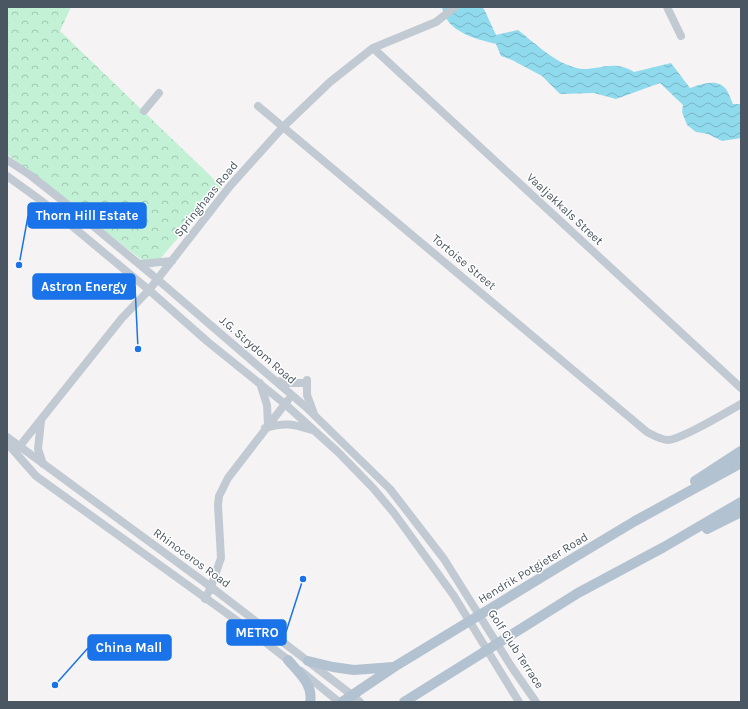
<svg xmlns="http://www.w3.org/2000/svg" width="748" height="709" viewBox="0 0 748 709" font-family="Karla,sans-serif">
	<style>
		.forest { fill: url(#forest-crowns) }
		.water { fill: url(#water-waves) }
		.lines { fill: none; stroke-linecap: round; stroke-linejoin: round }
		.minor { stroke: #c1cad2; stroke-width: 8 }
		.major { stroke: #b3c2d1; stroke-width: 10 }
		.labels { text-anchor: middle; stroke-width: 3; stroke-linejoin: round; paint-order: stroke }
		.street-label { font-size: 12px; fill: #4a5661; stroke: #fff }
		.leader { fill: none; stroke: #1a73e8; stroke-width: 1.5 }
		.callout-dot { fill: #1a73e8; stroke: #fff; stroke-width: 1.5 }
		.callout { fill: #1a73e8; stroke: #1a73e8; stroke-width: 1.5 }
		.callout-label { font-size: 13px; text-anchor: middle; font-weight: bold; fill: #fff }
	</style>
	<defs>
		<pattern id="forest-crowns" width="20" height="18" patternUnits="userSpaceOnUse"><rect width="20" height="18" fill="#c3f1d5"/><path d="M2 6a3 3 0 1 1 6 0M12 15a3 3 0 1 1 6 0" fill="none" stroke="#a0c6b0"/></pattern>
		<pattern id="water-waves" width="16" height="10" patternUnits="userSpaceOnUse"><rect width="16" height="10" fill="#90daee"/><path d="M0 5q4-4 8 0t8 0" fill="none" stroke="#78b4c4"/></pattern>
	</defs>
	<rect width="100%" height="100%" fill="#f5f3f3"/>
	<!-- forest -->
	<path class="forest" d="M7 7H71L60 31 222 187 152 268 7 154Z"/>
	<!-- water -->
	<path class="water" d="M442 7H481L484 9 496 35 518 30C536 44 559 67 583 69 597 69 610 63 623 67 627 68 631 70 634 72L671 63 690 88C702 84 717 78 726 89 729 93 731 100 733 104H741V138L722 141 708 134 696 132 687 125 682 112 683 105 660 83 616 99 594 93 560 94 542 76 512 60 501 56 496 44C476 39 446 32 442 7Z"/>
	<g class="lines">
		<!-- minor -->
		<path class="minor" d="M667 7 681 36
			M373 48 741 388
			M258 106 647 432C653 435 661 440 668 440 681 440 727 412 741 404
			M144 111 159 93
			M7 160 30 175 63 201 157 279 307 408 390 489 444 559 511 666 536 702
			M7 176 43 202 149 290 208 342 285 404 338 452 373 488 394 513 454 596 519 702
			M139 264 172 261
			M307 380V395L314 414
			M276 381 290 383H303
			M260 383 267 405 268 425
			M41 421 38 449 43 464
			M265 428C285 422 293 424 312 430
			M7 437 211 587 352 695 360 702
			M7 443 36 476 243 625 292 663
			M15 452 122 318 149 290 230 186 283 127 330 82 373 48 436 22 455 7
			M205 599 211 587 221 558 218 505 219 496 228 478 288 400
			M301 671 339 702"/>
		<!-- major -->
		<path class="major" d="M695 481 741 451
			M707 529 741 512
			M288 660C298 672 314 685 310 702
			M308 661 333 667 354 670 393 667
			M342 702 394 667 570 560 635 521 741 463
			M404 702 578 593 664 547 741 502"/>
	</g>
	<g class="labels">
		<!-- street labels -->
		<g class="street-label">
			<text transform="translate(206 199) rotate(-51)" y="4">Springhaas Road</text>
			<text transform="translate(565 209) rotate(43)" y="4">Vaaljakkals Street</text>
			<text transform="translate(464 262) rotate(40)" y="4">Tortoise Street</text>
			<text transform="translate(258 350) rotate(41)" y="4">J.G. Strydom Road</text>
			<text transform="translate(192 558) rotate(36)" y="4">Rhinoceros Road</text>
			<text transform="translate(533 568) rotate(-31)" y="4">Hendrik Potgieter Road</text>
			<text transform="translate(516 649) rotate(57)" y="4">Golf Club Terrace</text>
		</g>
	</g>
	<!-- callouts -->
	<path class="leader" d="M19 265L28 216M138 349L135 286M303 579L286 632M55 685L88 648"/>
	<g class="callout-dot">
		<circle cx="19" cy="265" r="4"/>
		<circle cx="138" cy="349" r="4"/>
		<circle cx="303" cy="579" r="4"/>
		<circle cx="55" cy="685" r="4"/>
	</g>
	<g class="callout">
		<rect x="28" y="203" width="118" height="25" rx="4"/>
		<rect x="33" y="274" width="102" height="25" rx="4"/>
		<rect x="227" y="620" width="59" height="25" rx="4"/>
		<rect x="88" y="635" width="83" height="25" rx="4"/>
	</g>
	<g class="callout-label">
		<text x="87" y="220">Thorn Hill Estate</text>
		<text x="84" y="291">Astron Energy</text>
		<text x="257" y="637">METRO</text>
		<text x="129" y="652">China Mall</text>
	</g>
	<!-- border -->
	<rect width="748" height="709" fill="none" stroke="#4a5661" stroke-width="16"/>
</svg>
